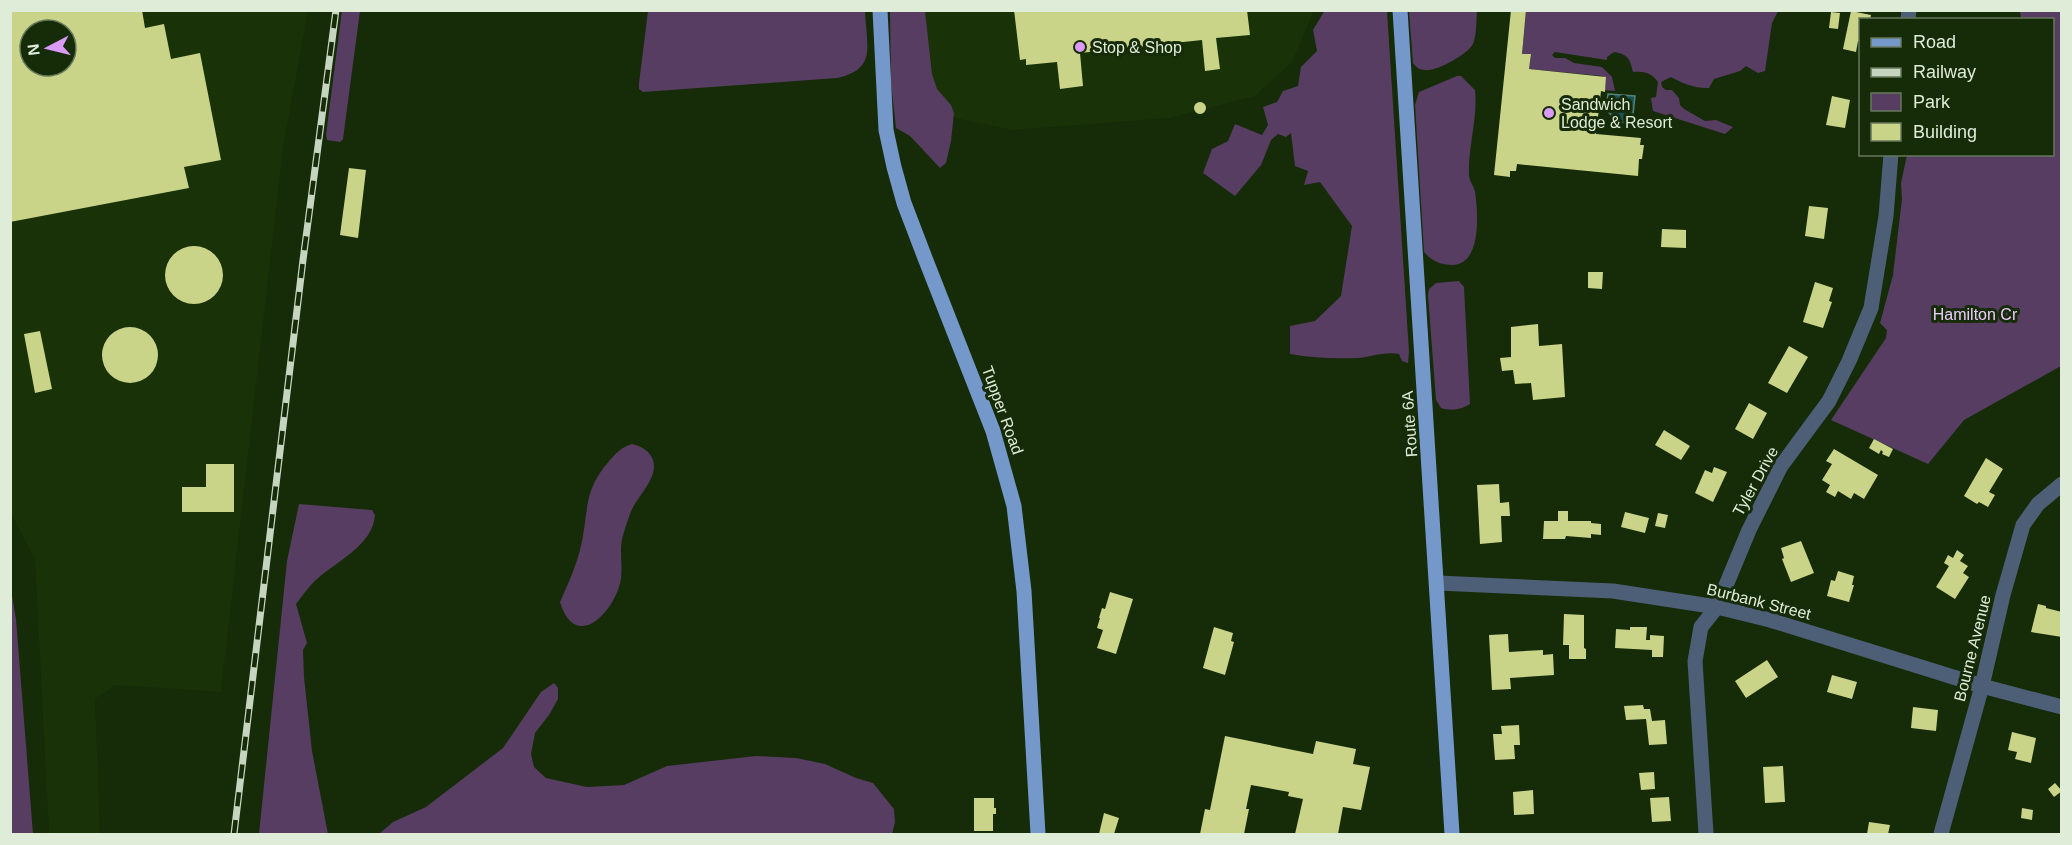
<svg xmlns="http://www.w3.org/2000/svg" width="2072" height="845" viewBox="0 0 2072 845" font-family="Arial,sans-serif">
	<style>
		.built { fill: #193208; fill-rule: evenodd }
		.green { fill: #563d61 }
		.water { fill: #1a5454; stroke: #55827c; stroke-width: 1.5 }
		.building { fill: #c9d489; fill-rule: evenodd }
		.lines { fill: none; stroke-linecap: round; stroke-linejoin: round }
		.minor { stroke: #4d5f76; stroke-width: 15 }
		.major { stroke: #7398c9; stroke-width: 15 }
		.rail-casing { stroke: #c6d5bf; stroke-width: 7 }
		.rail { stroke: #162b08; stroke-width: 4.5; stroke-dasharray: 14; stroke-linecap: butt }
		.poi-dot { fill: #da9af6; stroke: #162b08; stroke-width: 2 }
		.labels { text-anchor: middle; stroke-width: 6; stroke-linejoin: round; paint-order: stroke }
		.poi-label { font-size: 16px; fill: #deecd8; stroke: #162b08; text-anchor: start }
		.park-label { font-size: 16px; fill: #edcbfd; stroke: #162b08 }
		.street-label { font-size: 16px; fill: #deecd8; stroke: #162b08 }
	</style>
	<rect width="100%" height="100%" fill="#162b08"/>
	<!-- built -->
	<path class="built" d="M1312 10V15L1292 62 1255 96 1169 118 1013 130 955 118 925 71 917 11Z
		M10 11H308L283 148 221 692 115 685 95 699 100 834H49L35 559 11 514ZM30 30H66V66H30Z"/>
	<!-- green -->
	<path class="green" d="M342 10 360 11 343 139 340 142 327 140 326 135Z
		M1325 10 1387 11 1409 352 1408 363 1402 361 1399 354C1384 351 1372 357 1357 358 1334 359 1313 358 1290 354V326L1315 321 1341 296 1352 226 1320 182 1304 185 1308 171 1295 166 1291 133 1286 137 1278 134 1271 140 1261 165 1235 196 1203 173 1212 149 1228 141 1235 124 1262 135 1268 125 1263 107 1277 102 1283 91 1298 86 1301 67 1317 51 1313 30Z
		M648 11H865C866 45 878 69 837 78L643 92 639 89V83Z
		M890 11H925L932 74 937 89 951 105 954 113 951 141 946 163 940 168 910 136 896 128 891 83Z
		M1409 11H1477C1476 21 1477 34 1473 44 1468 54 1436 72 1425 70 1419 70 1416 67 1413 63Z
		M1526 11H1778L1772 23 1765 71 1758 73 1746 66 1740 71 1714 79 1709 88C1697 89 1681 83 1671 77L1661 82 1662 87 1666 90H1672L1679 98 1680 105 1684 109 1705 121 1716 120 1733 127 1725 134 1653 111 1651 98 1656 97 1658 82C1652 73 1644 71 1633 72 1630 59 1628 54 1614 52L1607 57V60L1555 52 1552 55 1555 58H1565L1574 63 1602 67 1612 77 1615 91 1605 90 1606 78 1602 76 1529 69 1531 55 1522 54Z
		M2020 11H2061V366L1964 420 1928 464 1831 420 1886 338 1887 330 1880 323 1893 275 1902 199 1901 183 1907 155 2052 154V20L2021 19Z
		M1457 76H1461L1475 90C1478 118 1468 147 1469 174 1469 181 1474 186 1475 192 1478 211 1482 264 1453 265 1440 265 1432 261 1424 252L1415 105 1419 92Z
		M1459 281 1464 287 1470 404C1461 410 1451 411 1441 408L1436 400 1428 295 1429 289 1436 283Z
		M632 444C641 446 650 451 653 460 659 479 635 498 630 514 626 526 621 538 621 550 621 563 623 575 619 587 609 618 574 649 560 602 569 582 578 562 582 541 589 505 584 490 610 460 617 452 622 447 632 444Z
		M299 504 372 510 375 515C373 545 337 561 317 579 309 586 302 596 296 604L307 643 303 650 304 677 312 751 328 834H259L287 561Z
		M10 584 16 619 33 834H11Z
		M554 683 558 688V699L549 715 535 733 531 754 534 767 546 778 587 787 624 785 667 766 756 756 796 758 825 764 856 778 873 783 894 809 895 822 892 834H379L393 822 426 807 503 748 541 692Z"/>
	<!-- water -->
	<path class="water" d="M1608 94 1635 96 1632 123 1617 122 1606 109Z"/>
	<!-- building -->
	<path class="building" d="M10 10H142L145 28 164 24 171 59 200 53 221 160 184 167 189 188 10 222ZM30 30H66V66H30Z
		M1014 10H1247L1250 35 1216 38 1220 69 1205 71 1202 40 1080 53 1083 86 1060 89 1057 62 1026 65V59L1020 60Z
		M1511 10H1526L1522 54H1531L1529 69 1606 77 1605 92 1601 91 1596 134 1641 138 1640 145H1644L1642 159H1639L1638 176 1517 164 1516 171H1510V177L1494 175Z
		M1851 11 1871 15 1870 20H1860V41H1858L1856 52 1843 49Z
		M1831 12 1840 13 1838 29 1829 28Z
		M1832 96 1850 100 1845 128 1826 125Z
		M1194 108a6 6 0 1 1 12 0a6 6 0 1 1-12 0Z
		M349 168 366 170 358 238 340 235Z
		M1809 206 1828 208 1824 239 1805 236Z
		M1662 229 1686 230V248L1661 247Z
		M165 275a29 29 0 1 1 58 0a29 29 0 1 1-58 0Z
		M1588 272H1603L1602 289 1588 288Z
		M1815 282 1833 288 1829 301 1832 302 1823 328 1803 322Z
		M1538 324 1539 346 1562 344 1565 397 1533 400 1531 383 1515 384 1513 370 1502 371 1500 358 1511 357V327Z
		M102 355a28 28 0 1 1 56 0a28 28 0 1 1-56 0Z
		M40 331 52 389 35 393 24 334Z
		M1789 346 1808 357 1787 393 1768 383Z
		M1749 403 1767 413 1753 439 1735 429Z
		M1664 430 1690 446 1681 460 1655 445Z
		M1874 439 1893 449 1889 457 1882 454 1883 452 1881 450 1879 454 1869 448Z
		M1834 449 1878 475 1864 499 1854 493 1851 499 1838 491 1835 497 1826 492 1830 485 1822 480 1832 464 1826 461Z
		M1986 458 2003 469 1989 492 1995 495 1988 507 1979 502 1977 504 1964 496Z
		M206 464H234V512H182V487H206Z
		M1714 467 1727 472 1713 502 1695 493 1705 470 1712 473Z
		M1499 484 1500 503 1509 502 1510 516H1501L1502 542 1480 544 1477 485Z
		M1558 511H1568V521H1591V523L1601 524V535L1591 534V538L1566 536 1565 539H1543L1544 521H1558Z
		M1625 512 1649 518 1645 533 1621 527Z
		M1658 513 1668 515 1665 528 1655 526Z
		M1801 541 1814 573 1791 582 1782 559 1784 558 1781 548Z
		M1957 550 1964 555 1960 561 1968 566 1963 573 1969 577 1955 599 1936 587 1949 566 1944 563 1948 555 1953 558Z
		M1838 571 1854 576 1852 585H1854L1849 602 1827 596 1831 580 1835 581Z
		M1110 592 1133 599 1116 654 1097 648 1103 630 1097 628 1100 618H1099L1102 608 1105 609Z
		M2038 604 2046 606V608L2062 612V637L2031 632Z
		M1564 614 1584 615V648L1586 649V659H1569V645H1563Z
		M1214 627 1233 633 1231 641 1234 642 1225 675 1203 668Z
		M1630 627H1647L1646 640H1650V635L1664 636 1663 657H1652V650L1615 648 1616 629 1630 630Z
		M1508 634 1509 652 1543 650V655L1553 654 1554 675 1510 678 1511 689 1492 690 1489 635Z
		M1767 660 1778 677 1746 698 1735 681Z
		M1832 675 1857 682 1852 699 1827 692Z
		M1643 705 1644 709H1650L1652 721 1665 720 1667 744 1649 745 1646 719 1626 720 1624 706Z
		M1913 707 1938 710 1936 731 1911 728Z
		M1519 725 1520 745H1514L1515 759 1495 760 1493 734H1502L1501 726Z
		M2012 732 2036 738 2031 763 2015 759 2017 752 2008 750Z
		M1225 736 1313 754 1316 741 1356 749 1353 764 1370 767 1361 810 1343 807 1338 834H1295L1303 799 1288 796 1289 792 1251 785 1246 809H1249L1244 834H1200L1205 809 1210 810Z
		M1783 766 1785 802 1765 803 1763 767Z
		M1654 772 1655 789 1641 790 1639 773Z
		M2055 783 2062 791 2054 797 2048 789Z
		M1533 790 1534 814 1514 815 1513 792Z
		M1669 797 1671 821 1652 822 1650 798Z
		M974 798H994V808H996V814H993V831H974Z
		M2022 808 2033 810 2032 820 2021 818Z
		M1104 813 1119 818 1114 834H1099Z
		M1869 822 1890 825 1888 834H1867Z"/>
	<g class="lines">
		<!-- minor -->
		<path class="minor" d="M1908 20 1909 10
			M1438 583 1613 591 1717 607 1770 620 1982 686 2062 707
			M1706 834 1695 661 1701 627 1717 607 1749 530 1781 466 1829 401 1849 361 1871 308 1886 216 1891 154
			M1941 834 1982 686 2003 595 2023 525 2038 504 2062 484"/>
		<!-- major -->
		<path class="major" d="M880 10 886 130 894 167 904 203 925 258 993 431 1014 506 1024 591 1038 834
			M1400 10 1452 834"/>
		<!-- rail casing -->
		<g class="rail-casing">
			<path id="rail" d="M234 834 303 260 336 10"/>
		</g>
		<!-- rail -->
		<use href="#rail" class="rail"/>
	</g>
	<!-- markers -->
	<g class="poi-dot">
		<circle cx="1080" cy="47" r="6"/>
		<circle cx="1549" cy="113" r="6"/>
	</g>
	<g class="labels">
		<!-- poi labels -->
		<g class="poi-label">
			<text x="1092" y="53">Stop &amp; Shop</text>
			<text x="1561" y="110">Sandwich<tspan x="1561" dy="18">Lodge &amp; Resort</tspan></text>
		</g>
		<!-- park labels -->
		<g class="park-label">
			<text x="1975" y="320">Hamilton Cr</text>
		</g>
		<!-- street labels -->
		<g class="street-label">
			<text transform="translate(1003 410) rotate(70)" y="6">Tupper Road</text>
			<text transform="translate(1409 424) rotate(-94)" y="6">Route 6A</text>
			<text transform="translate(1755 481) rotate(-61)" y="6">Tyler Drive</text>
			<text transform="translate(1759 601) rotate(14)" y="6">Burbank Street</text>
			<text transform="translate(1972 648) rotate(-76)" y="6">Bourne Avenue</text>
		</g>
	</g>
	<!-- border -->
	<rect width="2072" height="845" fill="none" stroke="#deecd8" stroke-width="24"/>
	<!-- legend -->
	<rect x="1859" y="18" width="195" height="138" fill="#162b08" stroke="#66785b" stroke-width="1.5"/>
	<rect x="1871" y="38" width="30" height="9" fill="#7398c9" stroke="#66785b" stroke-width="1.5"/>
	<text x="1913" y="48" font-size="18" fill="#deecd8">Road</text>
	<rect x="1871" y="68" width="30" height="9" fill="#c6d5bf" stroke="#66785b" stroke-width="1.5"/>
	<text x="1913" y="78" font-size="18" fill="#deecd8">Railway</text>
	<rect x="1871" y="93" width="30" height="18" fill="#563d61" stroke="#66785b" stroke-width="1.5"/>
	<text x="1913" y="108" font-size="18" fill="#deecd8">Park</text>
	<rect x="1871" y="123" width="30" height="18" fill="#c9d489" stroke="#66785b" stroke-width="1.5"/>
	<text x="1913" y="138" font-size="18" fill="#deecd8">Building</text>
	<!-- north arrow -->
	<g transform="translate(48 48) rotate(263)"><circle r="28" fill="#162b08" stroke="#66785b" stroke-width="1.5"/>
	<path d="M0-4.5L10 22L0 15L-10 22Z" fill="#da9af6"/>
	<text y="-9" font-size="16" font-weight="bold" text-anchor="middle" fill="#deecd8">N</text>
	</g>
</svg>
